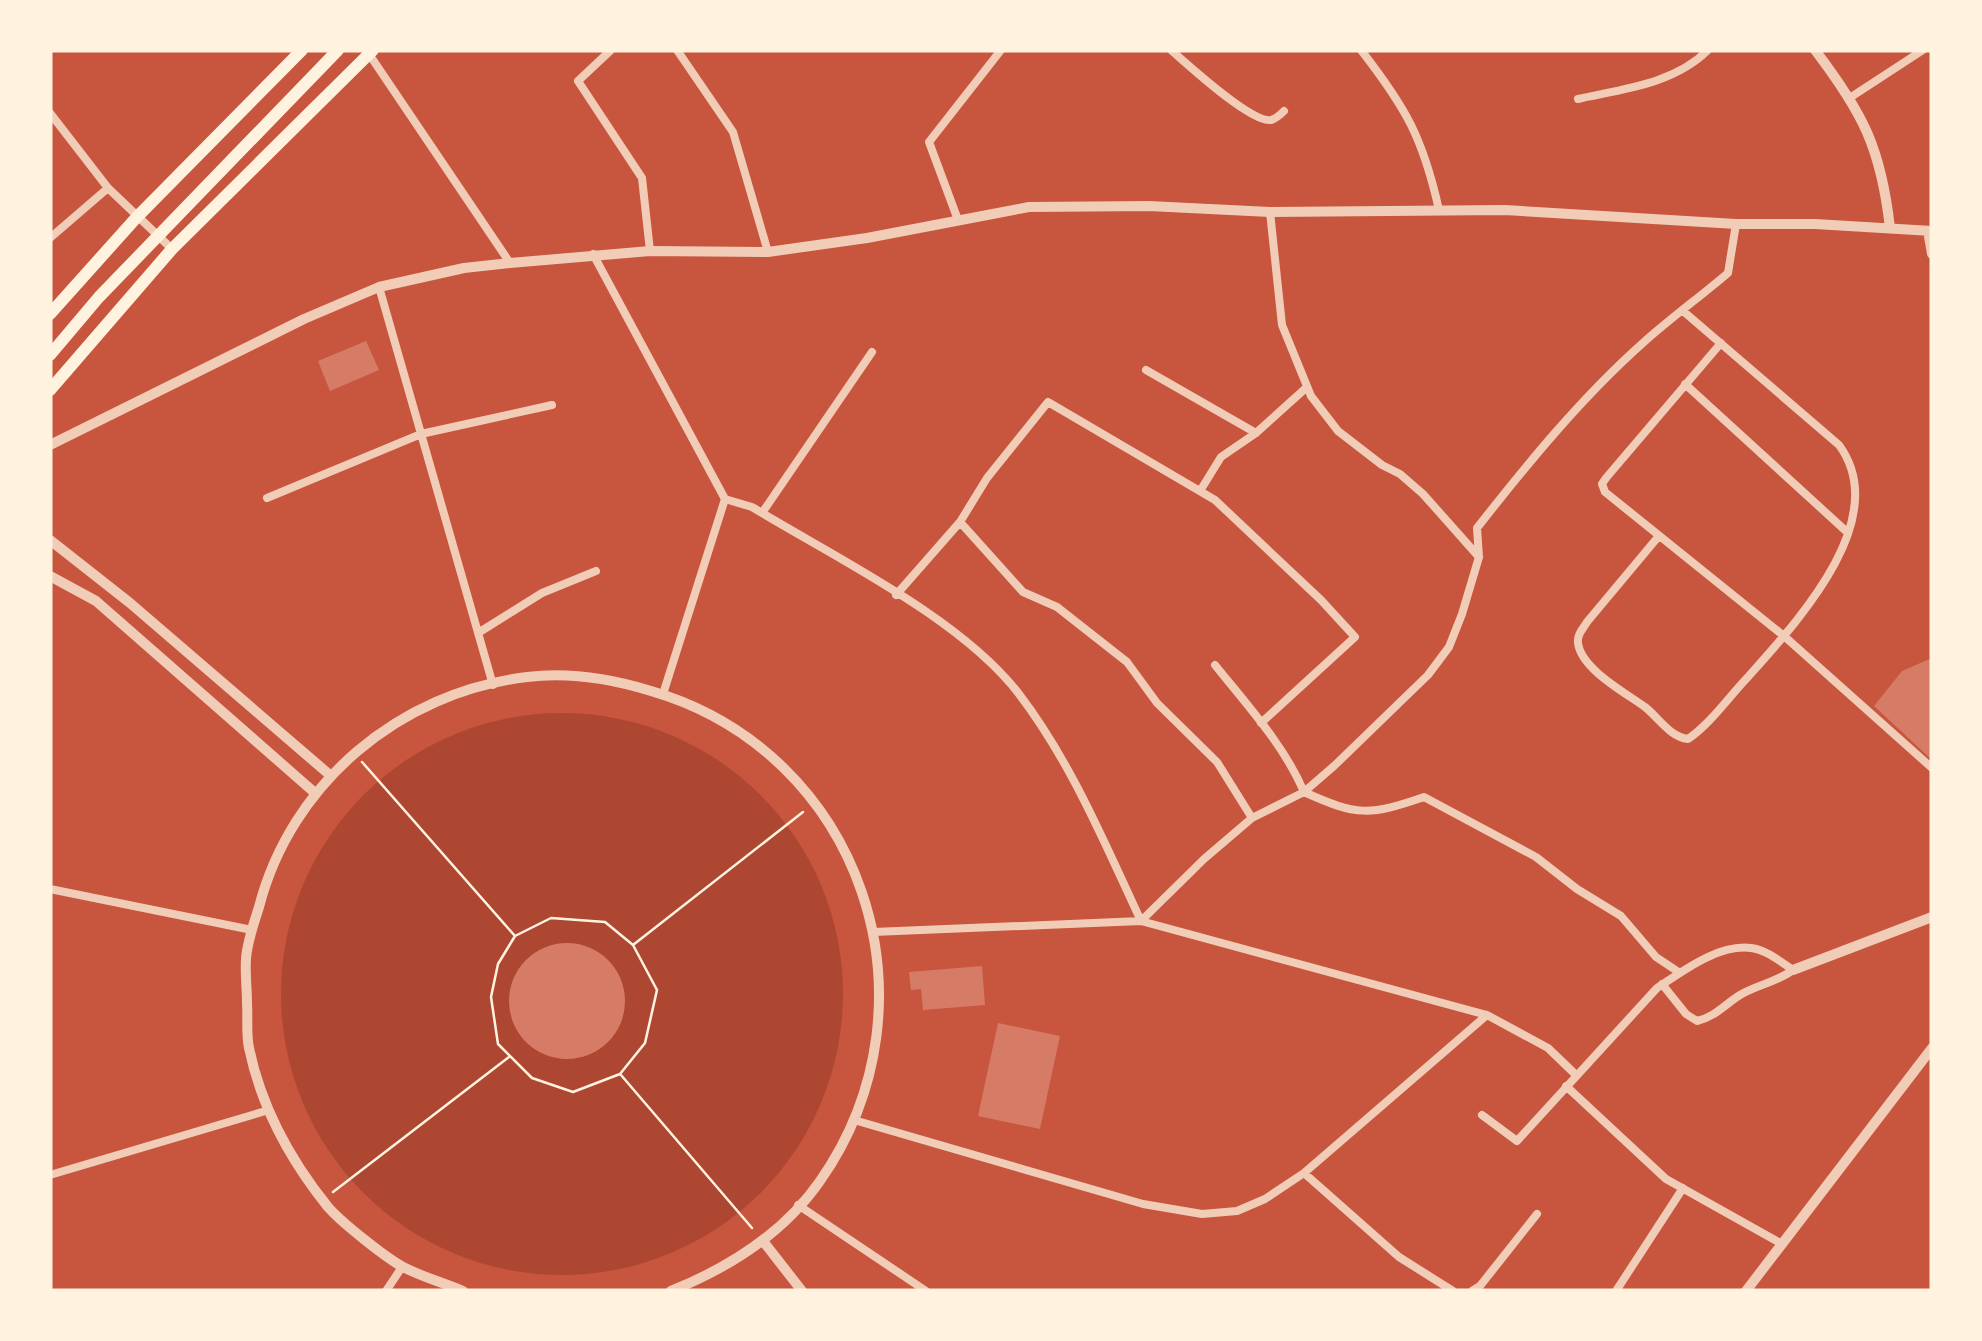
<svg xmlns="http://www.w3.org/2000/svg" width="1982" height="1341" viewBox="0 0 1982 1341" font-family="'Exo 2',sans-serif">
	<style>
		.green { fill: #ae4732 }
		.building { fill: #d67c66 }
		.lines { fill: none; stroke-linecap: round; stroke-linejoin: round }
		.path { stroke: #fff3e0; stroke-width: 2.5 }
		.minor { stroke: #f1ccb7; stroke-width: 8 }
		.tertiary { stroke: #f1ccb7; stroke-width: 10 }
		.primary { stroke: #fff3e0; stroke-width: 12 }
	</style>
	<rect width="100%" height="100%" fill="#c8553d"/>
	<!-- green -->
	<path class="green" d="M281 994a281 281 0 1 1 562 0a281 281 0 1 1-562 0Z"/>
	<!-- building -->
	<path class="building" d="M366 341 379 370 330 391 318 361Z
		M1932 658V760L1874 706 1902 671Z
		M509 1001a58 58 0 1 1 116 0a58 58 0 1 1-116 0Z
		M982 966 985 1005 923 1010 921 989 911 990 909 972Z
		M998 1023 1060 1036 1040 1129 978 1116Z"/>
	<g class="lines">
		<!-- path -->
		<path class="path" d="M362 762 515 936 551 918 605 922 633 945 657 990 645 1043 620 1074 573 1092 532 1078 498 1044 491 997 498 964 515 936
			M633 945 803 812
			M621 1075 752 1228
			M333 1192 509 1057"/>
		<!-- minor -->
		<path class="minor" d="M611 50 578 81 642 178 650 251
			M677 50 733 132 768 252
			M1171 50C1187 64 1251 123 1271 120 1275 119 1281 114 1284 111
			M1361 50C1406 108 1423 138 1439 210
			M369 54 510 263
			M1851 97 1923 50
			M1578 99C1623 89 1674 84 1708 50
			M50 113 108 188 172 249
			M1270 212 1282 325 1311 396 1338 431 1382 465 1400 474 1423 494 1479 557
			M958 220 929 142 1001 50
			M50 238 108 188
			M593 254 725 499 663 694
			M379 287 493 685
			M1721 343 1606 478 1602 484 1605 492 1784 636 1932 768
			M1146 370 1256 433
			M1685 384 1847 532
			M1200 491 1221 457 1256 433 1307 387
			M267 498 421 434 552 405
			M725 499 752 507C834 557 961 618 1019 694 1071 762 1105 844 1141 921
			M762 513 872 352
			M960 522 1023 592 1057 607 1127 662 1157 703 1217 762 1252 818
			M1658 537 1587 622C1583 629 1577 634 1578 643 1581 669 1626 693 1645 707 1659 718 1670 737 1688 739 1710 724 1728 698 1747 678 1795 624 1894 520 1839 445L1683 311
			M896 595 960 522 987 478 1048 402 1215 500 1321 600 1355 637 1261 723
			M478 633 542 593 596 571
			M1215 665C1247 705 1284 745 1304 792 1357 816 1369 816 1424 797L1536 857 1577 889 1621 916 1656 957 1680 973
			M50 889 252 930
			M1141 921 1204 859 1252 818 1304 792 1334 766 1428 675 1449 647 1462 614 1479 557 1477 528C1528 463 1582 397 1644 342 1671 318 1701 296 1728 273L1736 224
			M1487 1015 1548 1048 1575 1074
			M1566 1086 1666 1179 1782 1244
			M1482 1115 1517 1141 1657 988C1683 971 1718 944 1751 948 1767 950 1781 962 1793 970 1777 982 1757 985 1740 995 1724 1005 1715 1017 1697 1021L1686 1014 1662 984
			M854 1120 1143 1204 1202 1214 1237 1211 1265 1199 1304 1173 1487 1015 1141 921 873 932
			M1304 1173 1399 1257 1453 1291
			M50 1175 269 1110
			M798 1205 926 1291
			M386 1291 402 1267
			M1472 1291 1480 1286 1537 1214
			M1616 1291 1683 1188"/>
		<!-- tertiary -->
		<path class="tertiary" d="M1815 50C1863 113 1881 148 1890 228
			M1928 231 1932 254
			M50 445 304 319 379 287 464 268 510 263 650 251 768 252 867 238 1029 207 1149 206 1270 212 1505 210 1736 224H1815L1932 231
			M50 540 130 603 331 776
			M50 576 96 601 315 793
			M1793 970 1932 917
			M763 1241 802 1291
			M463 1291C444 1283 423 1277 405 1268 387 1259 341 1222 328 1207 291 1161 261 1106 249 1048 246 1034 248 1018 247 1003 247 989 245 973 246 959 247 942 254 923 259 907 291 783 400 692 527 677 568 672 612 679 651 691 861 752 946 1001 820 1181 784 1233 728 1268 671 1291
			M1746 1291 1932 1048"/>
		<!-- primary -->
		<path class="primary" d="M50 314 136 218 302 50
			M50 355 99 297 338 50
			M50 390 172 249 373 50"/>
	</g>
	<!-- border -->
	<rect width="1982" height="1341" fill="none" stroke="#fff3e0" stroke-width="105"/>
</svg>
